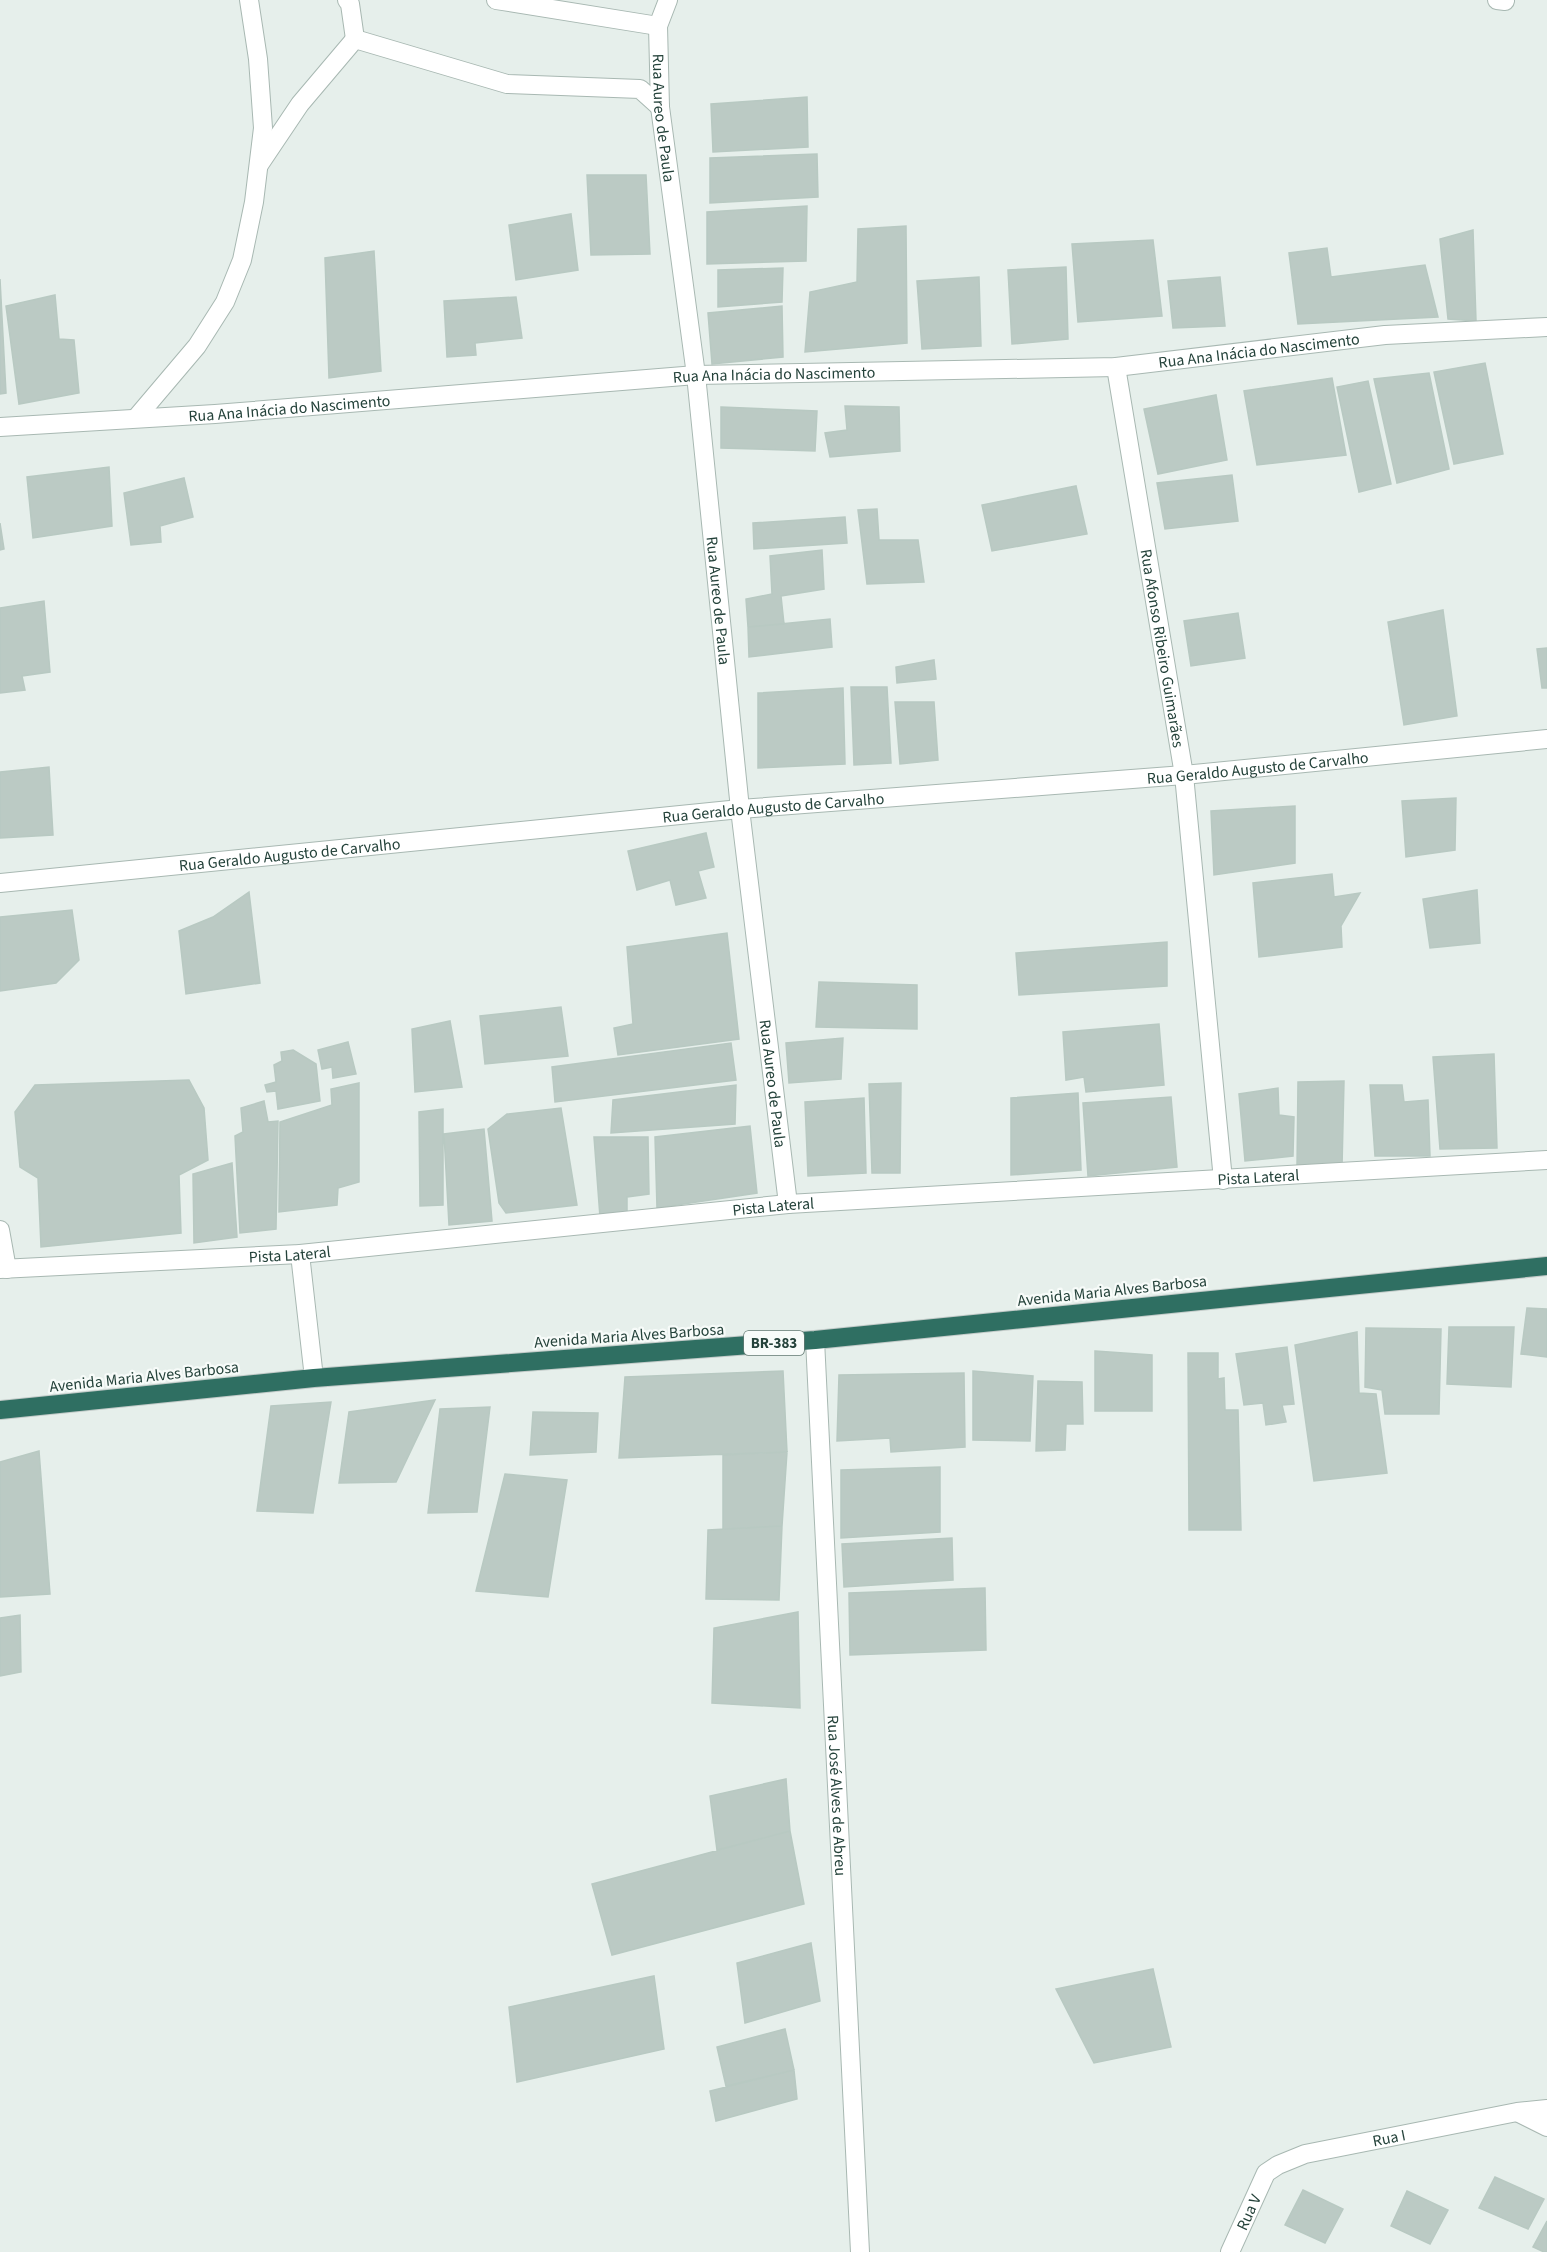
<svg xmlns="http://www.w3.org/2000/svg" width="1547" height="2252" viewBox="0 0 1547 2252" font-family="'Source Sans 3',sans-serif">
	<style>
		.building { fill: #bbcac4; stroke: #b8c9c2; stroke-width: 1.5 }
		.lines { fill: none; stroke-linecap: round; stroke-linejoin: round }
		.lane-casing { stroke: #a8b8b2; stroke-width: 20 }
		.street-casing { stroke: #a8b8b2; stroke-width: 20 }
		.highway-casing { stroke: #c2cac8; stroke-width: 20 }
		.lane { stroke: #fff; stroke-width: 18 }
		.street { stroke: #fff; stroke-width: 18 }
		.highway { stroke: #2f6f62; stroke-width: 18 }
		.labels { text-anchor: middle; stroke-width: 4.5; stroke-linejoin: round; paint-order: stroke }
		.shield { fill: #f7fbf9; stroke: #637a73; stroke-width: 1.5 }
		.shield-label { font-size: 15px; font-weight: bold; fill: #24423a }
		.street-label { font-size: 16px; fill: #24423a; stroke: #f7fbf9 }
	</style>
	<rect width="100%" height="100%" fill="#e6efeb"/>
	<!-- building -->
	<path class="building" d="M807 97 808 147 713 152 711 104Z
		M817 154 818 197 710 203V158Z
		M587 175H646L650 254 591 255Z
		M807 206 806 261 707 264V212Z
		M571 214 578 270 516 280 509 225Z
		M906 226 907 343 805 352 810 292 857 282 858 229Z
		M1473 230 1476 321 1448 319 1440 239Z
		M1153 240 1162 316 1078 322 1072 244Z
		M1327 248 1331 277 1425 265 1438 317 1298 324 1289 253Z
		M374 251 381 371 329 378 325 258Z
		M1066 267 1068 339 1012 344 1008 270Z
		M783 268 782 302 718 307V270Z
		M979 277 981 346 922 349 917 281Z
		M1220 277 1225 326 1173 328 1168 281Z
		M0 279 6 393 0 394Z
		M55 295 59 339 74 340 79 393 19 404 6 306Z
		M516 297 522 338 475 343 476 355 447 357 444 301Z
		M782 306 783 357 712 364 708 313Z
		M1485 363 1503 454 1454 464 1434 372Z
		M1429 373 1449 469 1397 483 1374 379Z
		M1332 378 1346 455 1257 465 1244 391Z
		M1368 381 1391 484 1359 492 1337 387Z
		M1216 395 1227 460 1158 474 1144 409Z
		M845 406 899 407 900 451 830 457 825 433 847 430Z
		M721 407 817 411 815 451 721 448Z
		M109 467 112 526 33 538 27 477Z
		M1232 475 1238 521 1165 529 1157 483Z
		M184 478 193 517 160 526 161 542 131 545 124 493Z
		M1076 486 1087 534 992 551 982 505Z
		M877 509 879 540H918L924 582 867 584 858 510Z
		M845 517 847 543 754 549 753 523Z
		M0 523 4 549 0 550Z
		M822 550 824 589 781 596 784 624 748 627 746 599 772 594 770 556Z
		M44 601 50 672 22 676 25 690 0 693V608Z
		M1443 610 1457 716 1404 725 1388 622Z
		M1238 613 1245 658 1191 666 1184 621Z
		M830 619 832 647 749 657 748 627Z
		M1547 648V688H1542L1537 649Z
		M934 660 936 679 897 683 896 667Z
		M851 687H887L891 763 854 765Z
		M843 688 845 764 758 768V693Z
		M895 702H934L938 760 900 764Z
		M49 767 53 835 0 838V772Z
		M1456 798 1455 850 1406 857 1402 801Z
		M1295 806V863L1214 875 1211 811Z
		M706 833 714 867 698 871 706 898 676 905 670 880 637 890 628 851Z
		M1332 874 1334 897 1360 893 1341 926 1342 947 1259 957 1253 883Z
		M1477 890 1480 943 1430 948 1423 899Z
		M249 892 260 983 186 994 179 931 213 917Z
		M72 910 79 960 56 983 0 991V917Z
		M727 933 739 1039 618 1055 614 1028 633 1024 627 947Z
		M1167 942V986L1019 995 1016 953Z
		M819 982 917 985V1029L816 1027Z
		M561 1007 568 1056 485 1064 480 1016Z
		M450 1021 462 1087 415 1092 412 1029Z
		M1159 1024 1164 1085 1086 1092 1084 1077 1066 1080 1063 1032Z
		M843 1038 841 1079 789 1083 786 1043Z
		M348 1042 356 1074 333 1078 332 1067 322 1069 318 1050Z
		M731 1043 736 1080 555 1102 552 1067Z
		M293 1050 316 1064 320 1101 278 1109 276 1091 267 1092 265 1085 276 1082 274 1065 282 1061 281 1052Z
		M1494 1054 1497 1148 1440 1149 1433 1057Z
		M189 1080 204 1108 208 1160 179 1175 181 1233 41 1247 38 1178 20 1167 15 1112 35 1085Z
		M1344 1081 1342 1167H1297L1298 1082Z
		M359 1083V1182L338 1188 337 1205 279 1212 280 1122 332 1105 331 1089Z
		M901 1083 900 1173H872L869 1084Z
		M736 1085 735 1124 611 1133 613 1100Z
		M1370 1085H1402L1404 1102 1428 1100 1430 1156H1375Z
		M1278 1088 1279 1115 1294 1117 1293 1156 1245 1161 1239 1094Z
		M1078 1093 1081 1170 1011 1175V1098Z
		M1171 1097 1177 1167 1088 1176 1083 1103Z
		M864 1098 866 1173 808 1176 805 1102Z
		M264 1101 268 1122 278 1121 276 1229 240 1233 235 1136 243 1132 241 1108Z
		M561 1108 577 1205 506 1213 499 1203 488 1129 507 1114Z
		M443 1109V1205L420 1206 419 1112Z
		M750 1126 757 1193 657 1208 655 1137Z
		M484 1129 492 1221 449 1225 444 1134Z
		M594 1137H648L649 1194 627 1197V1216L600 1217Z
		M232 1163 237 1237 194 1243 193 1174Z
		M1527 1308 1547 1309V1357L1521 1354Z
		M1449 1327H1514L1511 1387 1447 1384Z
		M1366 1328 1441 1329 1439 1414H1385L1382 1390 1365 1387Z
		M1357 1332 1359 1393 1376 1394 1387 1473 1314 1481 1295 1345Z
		M1287 1347 1294 1404 1282 1405 1286 1422 1266 1425 1263 1403 1244 1405 1236 1354Z
		M1095 1351 1152 1355V1411H1095Z
		M1188 1353H1218V1379L1224 1378 1225 1410H1238L1241 1530H1189Z
		M783 1371 787 1452 619 1458 625 1377Z
		M973 1371 1033 1376 1030 1441 973 1440Z
		M964 1373 965 1447 891 1452 890 1438 837 1441 839 1375Z
		M1038 1381 1082 1382 1083 1424H1066L1065 1450 1036 1451Z
		M435 1400 396 1482 339 1483 349 1412Z
		M331 1402 313 1513 257 1511 271 1406Z
		M490 1407 477 1512 428 1513 440 1409Z
		M533 1412 598 1413 596 1452 530 1455Z
		M39 1451 50 1594 0 1597V1462Z
		M787 1452 782 1526 723 1529V1455Z
		M940 1467V1532L841 1538V1470Z
		M505 1474 567 1480 548 1597 476 1591Z
		M782 1526 779 1600 706 1599 708 1530Z
		M952 1538 953 1580 844 1587 842 1544Z
		M985 1588 986 1650 850 1655 849 1593Z
		M798 1612 800 1708 712 1703 714 1628Z
		M20 1615 21 1672 0 1676V1618Z
		M786 1779 790 1831 717 1850 710 1796Z
		M790 1831 804 1904 612 1955 592 1884Z
		M811 1943 820 2001 745 2023 737 1963Z
		M1153 1969 1171 2047 1094 2063 1056 1989Z
		M654 1976 664 2049 517 2082 509 2007Z
		M785 2029 794 2070 726 2086 717 2047Z
		M794 2070 797 2099 716 2121 710 2091Z
		M1495 2177 1544 2199 1528 2229 1479 2208Z
		M1303 2190 1343 2209 1325 2243 1285 2225Z
		M1407 2191 1448 2210 1430 2244 1391 2226Z
		M1547 2221V2252H1544L1533 2247Z"/>
	<g class="lines">
		<!-- lane casing -->
		<g class="lane-casing">
			<path id="lane" d="M496 0 658 26
				M136 418 197 346 225 302 242 260 254 202 263 128 258 59 249 0"/>
		</g>
		<!-- street casing -->
		<g class="street-casing">
			<g id="street">
				<path d="M347 0 350 4 355 39"/>
				<path id="s1" d="M668 0 658 26 660 107 696 375 740 809 788 1204"/>
				<path d="M1497 0 1505 1"/>
				<path d="M259 165 300 104 355 39 507 84 640 89 660 107"/>
				<path id="s2" d="M1116 367 1184 775 1223 1180"/>
				<path id="s3" d="M0 427 215 414 696 375 1116 367 1385 335 1547 327"/>
				<path id="s4" d="M0 883 740 809 1184 775 1547 739"/>
				<path d="M0 1230 7 1269"/>
				<path d="M300 1254 314 1378"/>
				<path id="s5" d="M0 1269 300 1254 788 1204 1547 1160"/>
				<path id="s6" d="M815 1340 860 2252"/>
				<path d="M1519 2113 1547 2127"/>
				<path id="s7" d="M1230 2252 1266 2173 1278 2165 1305 2154 1517 2112 1547 2109"/>
			</g>
		</g>
		<!-- highway casing -->
		<g class="highway-casing">
			<path id="highway" d="M0 1410 314 1378 815 1340 1547 1266"/>
		</g>
		<!-- lane -->
		<use href="#lane" class="lane"/>
		<!-- street -->
		<use href="#street" class="street"/>
		<!-- highway -->
		<use href="#highway" class="highway"/>
	</g>
	<g class="labels">
		<!-- shield labels -->
		<rect class="shield" x="744" y="1331" width="60" height="24" rx="4.5"/>
		<g class="shield-label">
			<text x="774" y="1348">BR-383</text>
		</g>
		<!-- street labels -->
		<g class="street-label">
			<text dy="6" stroke="none"><textPath href="#s1" startOffset="120">Rua Aureo de Paula</textPath></text>
			<text dy="6" stroke="none"><textPath href="#s3" startOffset="1262">Rua Ana Inácia do Nascimento</textPath></text>
			<text dy="6" stroke="none"><textPath href="#s3" startOffset="776">Rua Ana Inácia do Nascimento</textPath></text>
			<text dy="6" stroke="none"><textPath href="#s3" startOffset="290">Rua Ana Inácia do Nascimento</textPath></text>
			<text dy="6" stroke="none"><textPath href="#s1" startOffset="606">Rua Aureo de Paula</textPath></text>
			<text dy="6" stroke="none"><textPath href="#s2" startOffset="285">Rua Afonso Ribeiro Guimarães</textPath></text>
			<text dy="6" stroke="none"><textPath href="#s4" startOffset="1263">Rua Geraldo Augusto de Carvalho</textPath></text>
			<text dy="6" stroke="none"><textPath href="#s4" startOffset="777">Rua Geraldo Augusto de Carvalho</textPath></text>
			<text dy="6" stroke="none"><textPath href="#s4" startOffset="291">Rua Geraldo Augusto de Carvalho</textPath></text>
			<text dy="6" stroke="none"><textPath href="#s1" startOffset="1092">Rua Aureo de Paula</textPath></text>
			<text dy="6" stroke="none"><textPath href="#s5" startOffset="1262">Pista Lateral</textPath></text>
			<text dy="6" stroke="none"><textPath href="#s5" startOffset="776">Pista Lateral</textPath></text>
			<text dy="6" stroke="none"><textPath href="#s5" startOffset="290">Pista Lateral</textPath></text>
			<text transform="translate(1112 1290) rotate(-6)" y="6">Avenida Maria Alves Barbosa</text>
			<text transform="translate(629 1335) rotate(-4)" y="6">Avenida Maria Alves Barbosa</text>
			<text transform="translate(144 1376) rotate(-6)" y="6">Avenida Maria Alves Barbosa</text>
			<text dy="6" stroke="none"><textPath href="#s6" startOffset="456">Rua José Alves de Abreu</textPath></text>
			<text dy="6" stroke="none"><textPath href="#s7" startOffset="216">Rua I</textPath></text>
			<text dy="6" stroke="none"><textPath href="#s7" startOffset="44">Rua V</textPath></text>
		</g>
	</g>
</svg>
